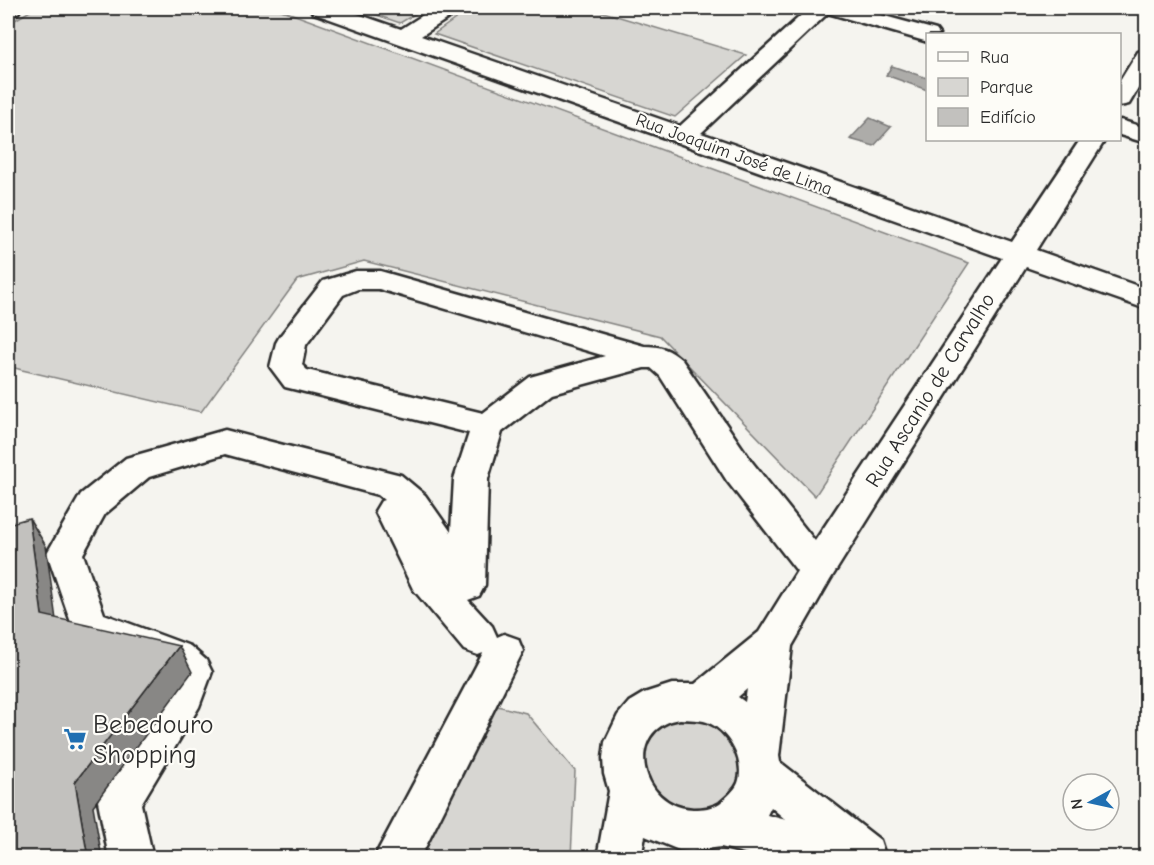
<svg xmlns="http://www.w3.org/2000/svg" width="1154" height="865" viewBox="0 0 1154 865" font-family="'Comic Neue',sans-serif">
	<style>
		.green { fill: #d7d6d2; stroke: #81807e; stroke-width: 1.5 }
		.water { fill: #adaca9; stroke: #797877; stroke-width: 1.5 }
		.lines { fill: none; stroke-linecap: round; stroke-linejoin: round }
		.minor-casing { stroke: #2b2b2b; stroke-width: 5 }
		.minor { fill: #fdfcf7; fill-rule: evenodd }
		.shaded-wall { fill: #888785; stroke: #2b2b2b; stroke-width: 1.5 }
		.building { fill: #c2c1be; stroke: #2b2b2b; stroke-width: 1.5 }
		.labels { text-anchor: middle; stroke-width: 4.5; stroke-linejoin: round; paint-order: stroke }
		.far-street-label { font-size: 18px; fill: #2b2b2b; stroke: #fdfcf7 }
		.street-label { font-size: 21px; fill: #2b2b2b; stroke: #fdfcf7 }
		.near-poi-label { font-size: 26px; fill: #2b2b2b; stroke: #fdfcf7; text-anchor: start }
	</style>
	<rect width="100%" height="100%" fill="#f5f4ef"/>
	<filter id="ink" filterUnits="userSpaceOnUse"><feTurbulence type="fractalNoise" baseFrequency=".0167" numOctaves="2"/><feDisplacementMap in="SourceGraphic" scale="12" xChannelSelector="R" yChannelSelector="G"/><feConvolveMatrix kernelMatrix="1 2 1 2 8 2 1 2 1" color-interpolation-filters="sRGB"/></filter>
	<g filter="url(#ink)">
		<!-- green -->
		<path class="green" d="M35 8H276L969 263 815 496 660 336 364 261 297 280 201 412 22 370 8 366V24Z
			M356 8H425L400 23Z
			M471 8H590L746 55 675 117 434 34Z
			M493 705 526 713 575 771 571 857 387 858Z
			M683 714 721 725 748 773 717 816 654 804 639 748 646 730Z"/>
		<!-- water -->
		<path class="water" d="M892 66 927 78V90L886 75Z
			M870 118 891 127 874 146 850 139Z"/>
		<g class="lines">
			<!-- minor casing -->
			<g class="minor-casing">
				<path id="minor" d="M8 8H21L18 13 8 16Z
					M310 8H340L401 29 434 8H458L456 13 421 36 680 126 809 8H855L936 30 939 34H928V42L828 13 701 133 1012 242 1080 140H1105L1036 250 1146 289V309L1026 267 830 580 792 646 779 756 780 762 880 840 886 858H764L721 847 692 851 679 850 645 836 641 858H597L609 791 604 774 603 758 605 742 618 715 629 702 644 693 672 684H695L759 632 797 571 727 481 660 376 651 368H644L552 393 502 432 488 479 485 585 479 596 468 600 492 626 497 637 504 634 518 639 523 651 420 858H374L483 653 478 655 464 650 413 589 375 511 381 501 384 500 378 495 225 454 149 477 105 514 83 554 104 614 190 646 206 660 212 672 199 707 141 804 153 858H109L98 801 104 786 167 687 170 678 162 670 76 637 47 553 81 494 126 458 225 430 401 475 425 495 451 532 454 479 469 433 285 387 270 367 276 343 280 336 323 281 356 271H380L644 346C661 346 669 349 682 360L752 462 815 541 1002 258 313 13ZM358 289H379L605 356 530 377 483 413 307 370 302 365 306 345 343 295ZM747 689 745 702 738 697ZM680 719C689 720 699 719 707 722 728 730 746 761 738 783 735 790 726 798 720 803 712 808 703 809 693 809 639 807 623 728 680 719ZM771 807 786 820 767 815Z
					M1146 50V75L1129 104 1120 106V81L1138 52Z
					M1120 120 1146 128V143L1120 135Z"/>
			</g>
			<!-- minor -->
			<use href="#minor" class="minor"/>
		</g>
		<!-- shaded-wall -->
		<path class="shaded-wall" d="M29 518 46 546 59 642 42 615Z
			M179 646 192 672 93 806 102 858H88L75 782Z"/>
		<!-- building -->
		<path class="building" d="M29 518 42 615 179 646 75 782 88 858H8V524Z"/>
	</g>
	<!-- icons -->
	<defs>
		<g id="supermarket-bare" transform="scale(1.8)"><path d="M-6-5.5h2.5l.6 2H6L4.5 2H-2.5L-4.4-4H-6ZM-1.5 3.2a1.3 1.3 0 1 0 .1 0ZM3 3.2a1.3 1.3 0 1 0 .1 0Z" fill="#1f6fb2" stroke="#fdfcf7" stroke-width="2.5" paint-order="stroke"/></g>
	</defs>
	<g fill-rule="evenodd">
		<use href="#supermarket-bare" x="75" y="739"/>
	</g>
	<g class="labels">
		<!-- far-street labels -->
		<g class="far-street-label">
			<text transform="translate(734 154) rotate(20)" y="6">Rua Joaquim José de Lima</text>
		</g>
		<!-- street labels -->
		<g class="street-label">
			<text transform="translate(930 390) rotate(-58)" y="7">Rua Ascanio de Carvalho</text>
		</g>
		<!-- near-poi labels -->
		<g class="near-poi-label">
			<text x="93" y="733">Bebedouro<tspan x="93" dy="30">Shopping</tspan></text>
		</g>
	</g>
	<!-- margin -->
	<rect width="1154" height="865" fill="none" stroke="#fdfcf7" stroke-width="30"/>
	<rect x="15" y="15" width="1124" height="835" fill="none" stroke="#2b2b2b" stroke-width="2" filter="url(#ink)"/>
	<!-- legend -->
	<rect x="926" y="33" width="195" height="108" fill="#fdfcf7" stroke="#a9a8a5" stroke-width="1.5"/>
	<rect x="938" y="52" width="30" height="9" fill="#fdfcf7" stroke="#a9a8a5" stroke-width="1.5"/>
	<text x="980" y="63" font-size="18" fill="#2b2b2b">Rua</text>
	<rect x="938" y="78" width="30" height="18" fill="#d7d6d2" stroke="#a9a8a5" stroke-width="1.5"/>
	<text x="980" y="93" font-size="18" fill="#2b2b2b">Parque</text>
	<rect x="938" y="108" width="30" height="18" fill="#c2c1be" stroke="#a9a8a5" stroke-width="1.5"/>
	<text x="980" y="123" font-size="18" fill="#2b2b2b">Edifício</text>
	<!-- north arrow -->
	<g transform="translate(1091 802) rotate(262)"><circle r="28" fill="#fdfcf7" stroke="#a9a8a5" stroke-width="1.5"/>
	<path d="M0-4.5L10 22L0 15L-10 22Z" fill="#1f6fb2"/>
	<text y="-9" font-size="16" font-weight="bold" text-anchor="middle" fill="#2b2b2b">N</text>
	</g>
</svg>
